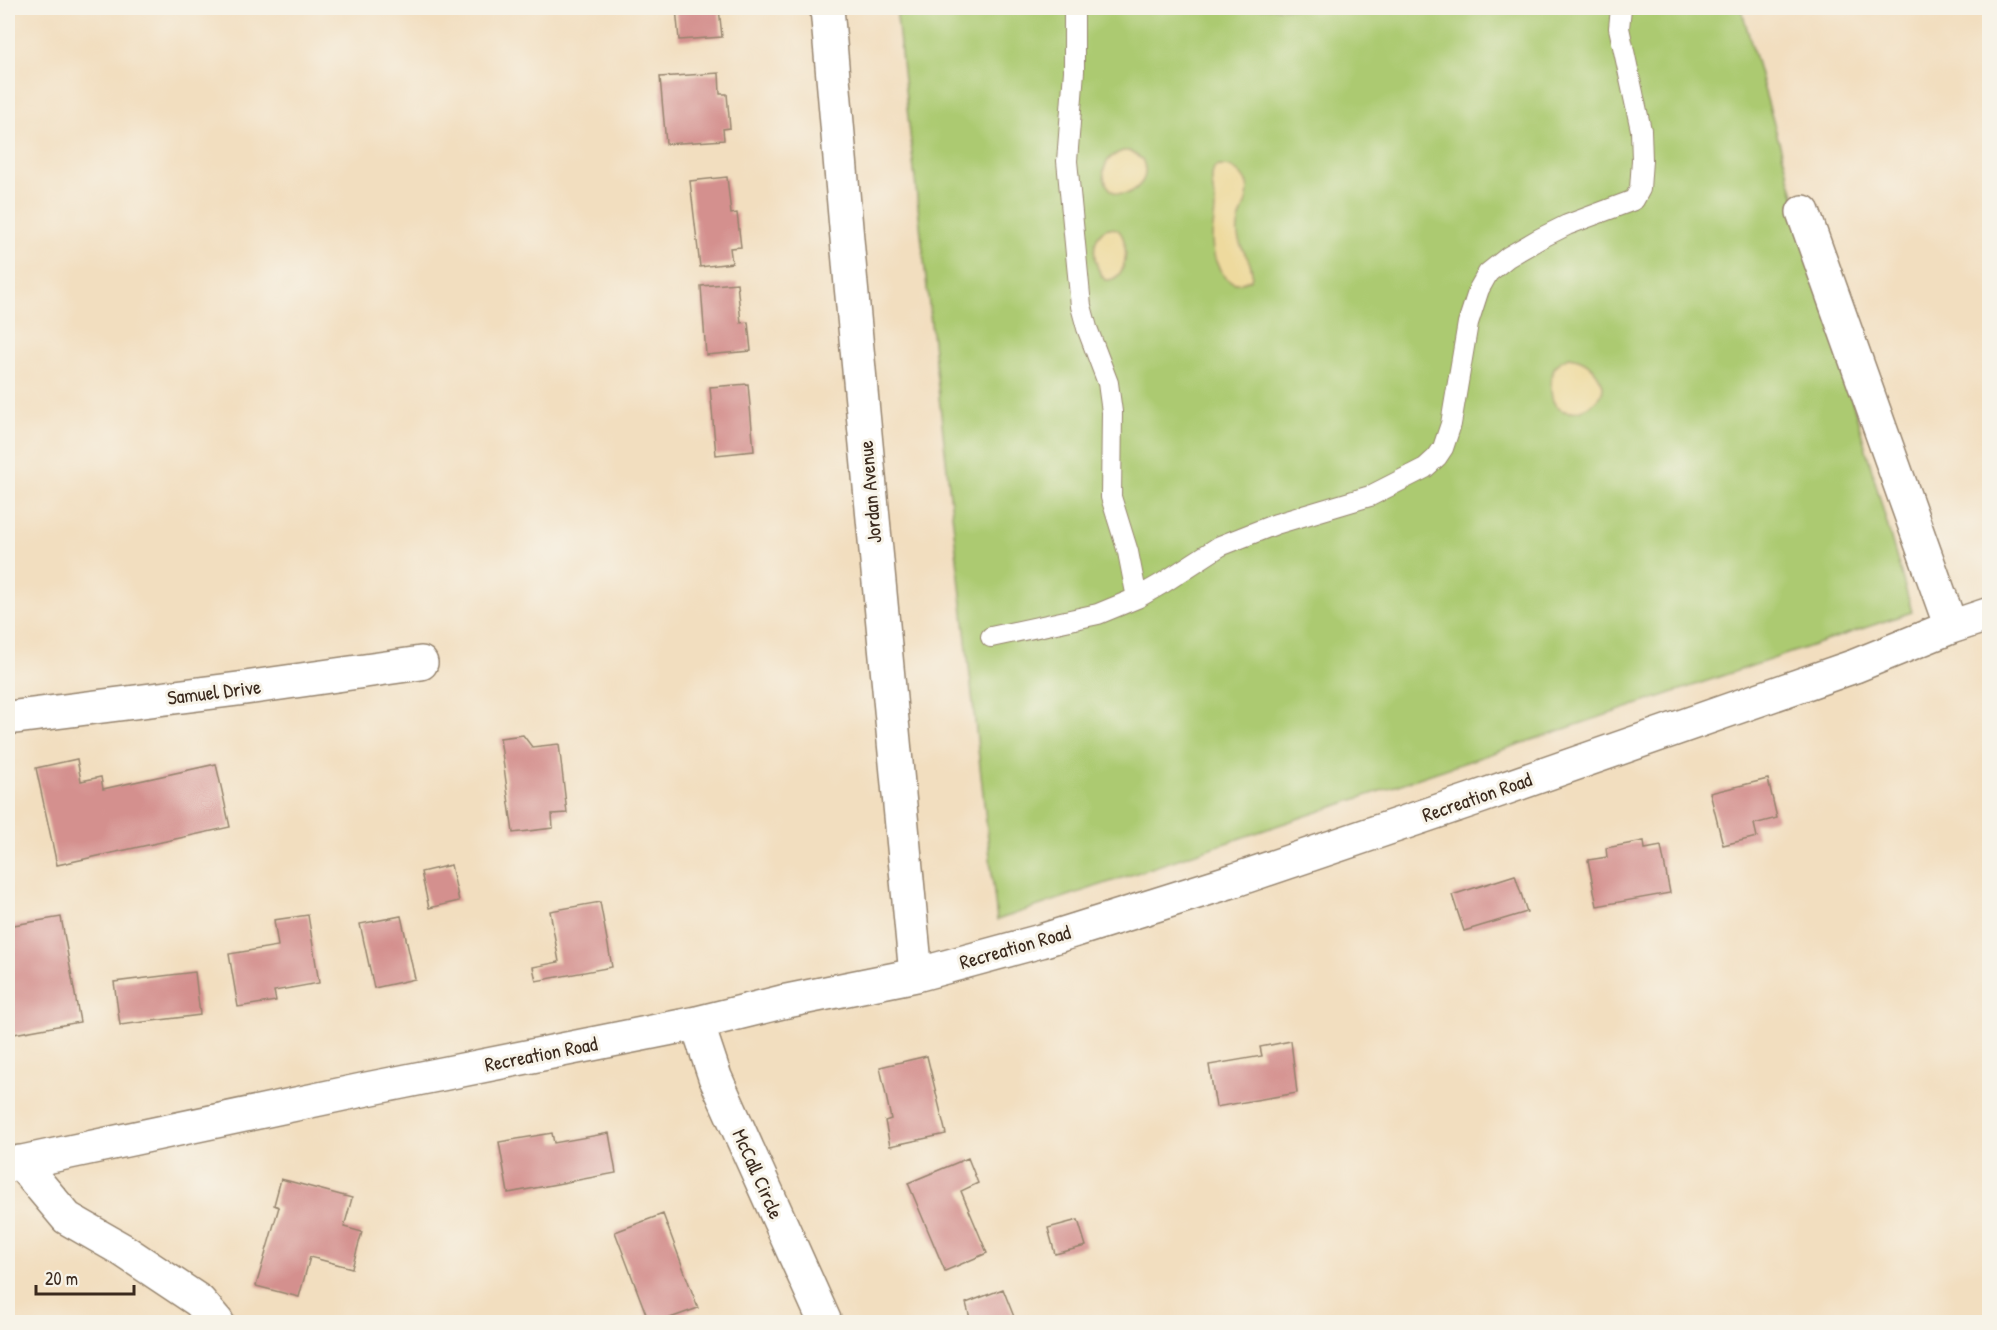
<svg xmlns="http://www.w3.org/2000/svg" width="1997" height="1330" viewBox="0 0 1997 1330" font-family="'Patrick Hand',sans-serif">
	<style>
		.green { fill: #acca71; stroke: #747a48; stroke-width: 1.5 }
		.sand { fill: #eeda9e; stroke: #94825e; stroke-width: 1.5 }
		.building { fill: #d4908e }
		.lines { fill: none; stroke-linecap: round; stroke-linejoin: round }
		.service-casing { stroke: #96846e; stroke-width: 22 }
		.minor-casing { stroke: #96846e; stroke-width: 36 }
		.service { stroke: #fff; stroke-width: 20 }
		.minor { stroke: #fff; stroke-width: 33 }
		.labels { text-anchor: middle; stroke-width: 6; stroke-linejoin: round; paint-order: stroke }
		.street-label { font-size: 20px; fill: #3b2a1e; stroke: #f7f3e8 }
	</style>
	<rect width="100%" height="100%" fill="#f7f3e8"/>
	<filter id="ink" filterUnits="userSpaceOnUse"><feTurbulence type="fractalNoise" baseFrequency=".0167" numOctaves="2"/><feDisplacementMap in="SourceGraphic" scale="12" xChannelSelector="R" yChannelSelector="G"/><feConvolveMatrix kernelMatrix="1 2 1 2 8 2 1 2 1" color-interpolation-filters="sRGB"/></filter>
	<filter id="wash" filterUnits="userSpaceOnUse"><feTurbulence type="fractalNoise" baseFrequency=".008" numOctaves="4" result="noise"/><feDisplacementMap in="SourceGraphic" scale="24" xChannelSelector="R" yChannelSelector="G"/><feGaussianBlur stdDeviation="1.35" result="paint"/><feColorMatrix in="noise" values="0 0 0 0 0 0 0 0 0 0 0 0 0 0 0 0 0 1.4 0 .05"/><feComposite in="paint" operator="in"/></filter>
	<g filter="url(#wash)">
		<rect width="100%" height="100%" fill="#f2debf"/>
		<!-- green -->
		<path class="green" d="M896 8H1745L1742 11 1912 612 997 920Z"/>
		<!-- sand -->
		<path class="sand" d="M1123 151H1129L1142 159C1146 167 1147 174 1142 182 1115 218 1082 164 1123 151Z
			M1221 166C1228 166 1232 167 1238 172 1262 192 1234 213 1238 236 1240 252 1256 263 1251 279 1226 295 1212 260 1212 240 1212 229 1215 218 1215 207 1215 194 1208 178 1215 167Z
			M1108 228C1111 228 1115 228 1118 230 1130 240 1129 282 1105 280 1093 267 1088 236 1108 228Z
			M1569 357C1586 359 1597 370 1603 385 1603 395 1599 399 1592 404 1571 418 1550 414 1551 386 1551 379 1552 370 1557 364 1560 361 1565 359 1569 357Z"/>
		<g id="blocks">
			<!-- building -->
			<path class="building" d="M676 8H719L722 37 679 40Z
				M719 73 720 94H727L730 128 723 129 724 140 666 144 660 77Z
				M727 177 731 214 737 213 741 247 730 248 732 263 700 267 690 181Z
				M737 283 741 323 748 322 751 351 706 355 701 286Z
				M748 384 754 451 716 455 710 387Z
				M523 735 532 747 559 744 567 813 552 814 553 828 513 833 500 738Z
				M77 759 81 781 101 777 103 789 216 764 230 827 57 865 36 768Z
				M1768 779 1777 818 1754 824 1757 837 1723 845 1710 793Z
				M1644 841 1645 849 1661 846 1670 893 1597 906 1588 860 1607 857 1606 848Z
				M451 865 459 901 429 908 421 872Z
				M1515 875 1527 912 1464 931 1452 895Z
				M600 902 612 967 536 981 533 967 559 962 550 911Z
				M308 915 319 983 274 991 276 1001 238 1007 229 954 278 946 274 920Z
				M401 916 415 979 374 988 360 924Z
				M61 917 80 1022 8 1035V926Z
				M195 972 200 1015 120 1025 114 982Z
				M1291 1041 1297 1093 1216 1107 1209 1065 1262 1056 1260 1047Z
				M927 1056 946 1134 890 1146 885 1121 891 1119 880 1067Z
				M552 1133 554 1143 609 1133 616 1173 508 1193 499 1142Z
				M968 1158 978 1183 961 1191 987 1253 945 1271 908 1183Z
				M281 1179 352 1198 344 1227 362 1232 352 1268 310 1257 299 1297 256 1286 279 1207 274 1205Z
				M663 1214 698 1308 659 1322H649L615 1232Z
				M1078 1220 1086 1246 1055 1254 1048 1228Z
				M1003 1289 1016 1322H971L966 1303Z"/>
		</g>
	</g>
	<g filter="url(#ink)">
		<use href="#blocks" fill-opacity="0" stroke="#96846e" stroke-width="1.5"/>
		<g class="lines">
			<!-- service casing -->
			<g class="service-casing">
				<path id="service" d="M1137 598 1163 583 1220 546 1276 524 1370 496 1425 468 1437 457 1443 448 1451 424 1468 323 1479 289 1488 273 1508 257 1539 239 1567 225 1634 200 1640 189 1642 160 1641 130 1619 28 1621 8
					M991 637 1098 614 1137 598 1128 552 1111 497 1112 412 1108 383 1087 328 1081 306 1067 161 1074 71V8"/>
			</g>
			<!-- minor casing -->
			<g class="minor-casing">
				<path id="minor" d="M827 8 851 285 916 975
					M1803 212 1951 627
					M8 718 238 689 421 663
					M697 1023 715 1077 825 1322
					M20 1162 67 1218 121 1249 199 1301 217 1322
					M8 1165 367 1089 697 1023 782 1002 916 975 1041 941 1235 880 1474 799 1855 666 1951 627 1990 614"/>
			</g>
			<!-- service -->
			<use href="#service" class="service"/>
			<!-- minor -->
			<use href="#minor" class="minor"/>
		</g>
	</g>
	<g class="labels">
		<!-- street labels -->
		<g class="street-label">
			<text transform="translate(870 492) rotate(-95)" y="7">Jordan Avenue</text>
			<text transform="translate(214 692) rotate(-7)" y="7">Samuel Drive</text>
			<text transform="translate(1477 797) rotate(-19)" y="7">Recreation Road</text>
			<text transform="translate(1015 947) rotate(-16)" y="7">Recreation Road</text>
			<text transform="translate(541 1054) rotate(-11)" y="7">Recreation Road</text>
			<text transform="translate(758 1174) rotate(66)" y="7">McCall Circle</text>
		</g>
	</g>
	<!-- margin -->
	<rect width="1997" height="1330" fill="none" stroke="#f7f3e8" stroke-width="30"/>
	<!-- scale -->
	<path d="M36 1285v9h98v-9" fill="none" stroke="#3b2a1e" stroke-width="3"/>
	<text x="45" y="1285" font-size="18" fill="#3b2a1e" stroke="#f7f3e8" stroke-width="4.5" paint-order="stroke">20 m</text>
</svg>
